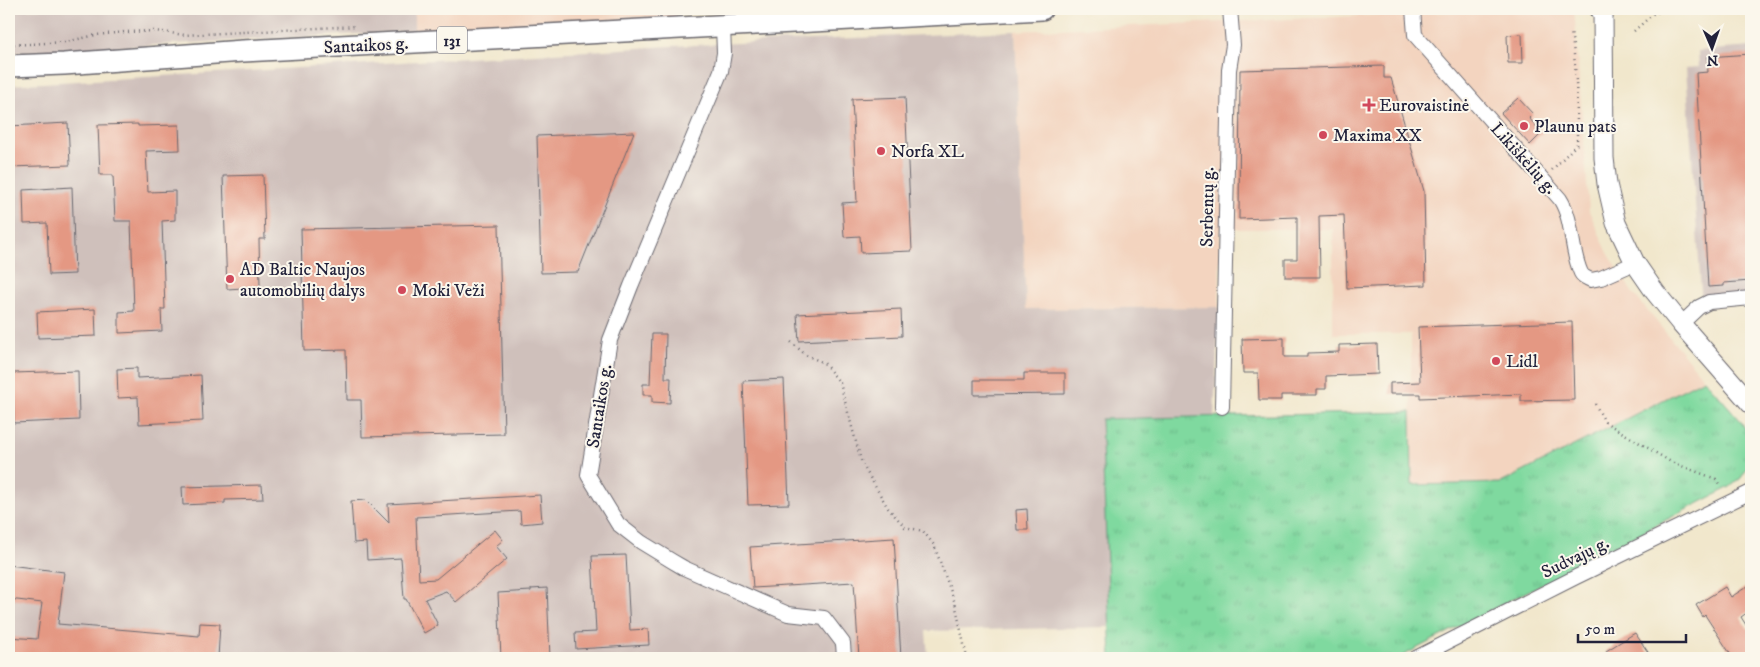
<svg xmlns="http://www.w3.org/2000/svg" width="1760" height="667" viewBox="0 0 1760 667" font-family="'IM FELL DW Pica',serif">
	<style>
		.built { fill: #f3d4bf }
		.industrial { fill: #cfc0bb }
		.grass { fill: url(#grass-tufts); stroke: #507e6d }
		.building { fill: #e49883 }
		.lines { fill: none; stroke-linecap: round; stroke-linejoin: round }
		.street-casing { stroke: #6a676e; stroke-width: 16 }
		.secondary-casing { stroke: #6a676e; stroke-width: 21 }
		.primary-casing { stroke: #6a676e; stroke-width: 24 }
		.path { stroke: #6a676e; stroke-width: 2.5; stroke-dasharray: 1 4; stroke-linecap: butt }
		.street { stroke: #fff; stroke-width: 14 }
		.secondary { stroke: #fff; stroke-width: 19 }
		.primary { stroke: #fff; stroke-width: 21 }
		.poi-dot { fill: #d1495b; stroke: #fbf7ec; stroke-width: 2 }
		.labels { text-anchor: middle; stroke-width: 4; stroke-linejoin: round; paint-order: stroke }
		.shield { fill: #fbf7ec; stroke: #636270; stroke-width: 1 }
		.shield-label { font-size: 16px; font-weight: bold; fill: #22223b }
		.street-label { font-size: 18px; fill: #22223b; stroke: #fbf7ec }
		.poi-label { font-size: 18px; fill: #22223b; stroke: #fbf7ec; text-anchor: start }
	</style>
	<defs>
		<pattern id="grass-tufts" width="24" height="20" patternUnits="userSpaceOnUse" patternTransform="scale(1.25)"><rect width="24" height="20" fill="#7fd99f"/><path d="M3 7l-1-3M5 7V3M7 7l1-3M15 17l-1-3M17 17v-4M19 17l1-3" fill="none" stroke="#6dba8a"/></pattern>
	</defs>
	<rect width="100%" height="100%" fill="#fbf7ec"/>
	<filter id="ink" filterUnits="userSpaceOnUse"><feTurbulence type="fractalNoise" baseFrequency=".02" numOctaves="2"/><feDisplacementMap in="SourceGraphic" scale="10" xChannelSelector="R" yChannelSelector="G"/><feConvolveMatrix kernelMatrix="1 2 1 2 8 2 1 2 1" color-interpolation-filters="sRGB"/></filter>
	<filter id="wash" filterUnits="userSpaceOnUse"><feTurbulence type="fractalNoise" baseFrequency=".0096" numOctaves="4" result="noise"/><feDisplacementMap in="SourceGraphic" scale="20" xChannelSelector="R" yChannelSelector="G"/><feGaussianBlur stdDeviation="1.12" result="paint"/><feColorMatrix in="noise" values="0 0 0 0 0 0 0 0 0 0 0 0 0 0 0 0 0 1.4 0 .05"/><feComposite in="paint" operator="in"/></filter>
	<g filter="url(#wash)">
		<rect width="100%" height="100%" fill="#f1e7cc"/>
		<!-- built -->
		<path class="built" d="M414 9H675L677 18 414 31Z
			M1520 9H1574L1589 211 1608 253 1632 292 1704 379 1501 483 1411 485V334H1333V229H1220L1219 307 1026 309 1015 31Z"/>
		<!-- industrial -->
		<path class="industrial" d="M9 9H414V31L9 53Z
			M1015 31 1026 309 1219 307 1214 416 1101 419 1110 627 926 631 928 658H9V85L672 46Z
			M1751 47V302L1702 305 1686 68 1699 67 1698 51Z"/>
		<!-- grass -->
		<path class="grass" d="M1704 379 1740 420 1751 439V462L1741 478 1730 487 1398 658H1111L1101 419 1411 412 1412 485 1501 483Z"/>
		<g id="blocks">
			<!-- building -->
			<path class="building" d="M1522 34 1523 63H1508L1507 35Z
				M1751 54V281L1724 283V286L1708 287 1696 73 1708 72 1707 57Z
				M1384 66V78H1391L1424 191 1426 285 1347 288 1344 215 1319 216 1320 277H1285V259H1297V217L1239 219 1240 70Z
				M905 97 912 251 861 253 860 236 844 237 842 203 857 202 852 99Z
				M1518 98 1533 114 1529 118 1542 133 1530 145 1501 113Z
				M68 123 70 165 9 167V126Z
				M138 124V126L179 125 180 150 146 151 148 192 175 191V220L162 221 165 309H161L162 331 119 333V312L134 311 131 221H115L113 175H100L98 125Z
				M634 132 578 272 541 273 537 136Z
				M263 175 265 239H259L260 287 227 289 223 176Z
				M72 187 75 274 49 275 47 223 24 224 23 190Z
				M499 225 504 434 362 437 361 400H347L346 350 304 351 301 229Z
				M95 309 96 336 38 338 37 312Z
				M901 309 902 336 799 341 797 314Z
				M1572 322 1574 400 1521 401V394L1420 398V394H1390V383L1420 382 1418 327Z
				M652 334H666L665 378H671L670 403 652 402V395H643V384H650Z
				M1284 338V357H1307V353L1339 352V345L1377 344 1378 374 1326 376V389H1317V395H1281V400H1259L1258 373H1243L1242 339Z
				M137 368V378L201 375 203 421 139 424 138 397 118 398 117 369Z
				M78 371 79 420 14 423 13 373Z
				M1024 373H1065V394L974 395V380H1024Z
				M784 379 789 504 748 505 743 381Z
				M262 485 263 499 225 500V503L183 505 182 487Z
				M540 495 542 522 521 524 520 511 416 517 419 580 436 579 495 530 503 540 496 546 507 559 456 602 446 591 425 599 438 625 424 633 406 599H404L401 558 367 560 366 542 354 543 351 501 366 500 389 523 388 504Z
				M1027 509 1028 530H1017L1016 510Z
				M894 538 901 658H859L854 582 753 588 750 547Z
				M626 555 630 630 648 629 649 645 576 649 575 633 596 632 592 556Z
				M9 565 64 572 58 624 199 636 200 623 220 624 218 658H9V637L37 639 42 603 9 599Z
				M1751 584V610L1741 617 1751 633V658H1733L1705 615 1703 617 1696 605 1725 587 1731 597Z
				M547 588 550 658H501L498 593 531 591V589Z
				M1635 633 1652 658H1611L1606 651Z"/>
		</g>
	</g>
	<g filter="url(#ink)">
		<use href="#blocks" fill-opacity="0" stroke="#6a676e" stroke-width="1"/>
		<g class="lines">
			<!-- street casing -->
			<g class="street-casing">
				<path id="street" d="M1413 9 1415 35 1560 199C1574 221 1570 249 1581 273 1583 277 1587 278 1591 280L1601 278 1635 263
					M723 26 724 53 721 71 631 286 610 340 588 475 618 524 641 542 672 561 684 568 788 614 824 618 843 643 844 658
					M1681 324 1699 307 1709 302 1751 298
					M1222 407 1229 70 1233 45 1230 9
					M1416 658 1576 577 1751 492"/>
			</g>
			<!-- secondary casing -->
			<g class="secondary-casing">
				<path id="secondary" d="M1603 9 1604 158 1607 184 1616 223 1635 263 1655 292 1681 324 1751 404"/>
			</g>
			<!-- primary casing -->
			<g class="primary-casing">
				<path id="primary" d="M1601 9H1604
					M9 66 64 64 243 51 1042 9"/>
			</g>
			<!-- path -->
			<path class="path" d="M1634 31 1653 14 1667 9
				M9 45 66 42 96 35 125 32 155 31 185 35 357 26
				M1552 170 1577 144C1577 106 1577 69 1571 32
				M791 342 806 355 824 363 840 383 862 464 888 508 905 527 923 531 934 545 955 603 967 658
				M1595 404 1605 422 1671 462 1716 479 1719 484"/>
			<!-- street -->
			<use href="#street" class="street"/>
			<!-- secondary -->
			<use href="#secondary" class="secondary"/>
			<!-- primary -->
			<use href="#primary" class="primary"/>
		</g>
	</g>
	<!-- markers -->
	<g class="poi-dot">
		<path d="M1366.5 97.5h5v5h5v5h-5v5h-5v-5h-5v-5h5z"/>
		<circle cx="1524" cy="126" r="5"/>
		<circle cx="1323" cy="135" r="5"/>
		<circle cx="881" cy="151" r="5"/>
		<circle cx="230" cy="279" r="5"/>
		<circle cx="402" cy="290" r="5"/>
		<circle cx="1496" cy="361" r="5"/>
	</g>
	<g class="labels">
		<!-- shield labels -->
		<rect class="shield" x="437" y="26.5" width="30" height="27" rx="4"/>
		<g class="shield-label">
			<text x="452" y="46">131</text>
		</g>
		<!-- street labels -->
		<g class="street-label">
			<text transform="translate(366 45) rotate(-3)" y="6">Santaikos g.</text>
			<text transform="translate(1524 158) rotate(48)" y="6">Likiškėlių g.</text>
			<text transform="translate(1207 207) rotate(-89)" y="6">Serbentų g.</text>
			<text transform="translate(599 406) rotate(-81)" y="6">Santaikos g.</text>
			<text transform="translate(1575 557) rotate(-26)" y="6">Sudvajų g.</text>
		</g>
		<!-- poi labels -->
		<g class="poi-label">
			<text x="1379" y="111">Eurovaistinė</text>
			<text x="1534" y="132">Plaunu pats</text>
			<text x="1333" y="141">Maxima XX</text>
			<text x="891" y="157">Norfa XL</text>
			<text x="240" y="275">AD Baltic Naujos<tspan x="240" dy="21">automobilių dalys</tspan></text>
			<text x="412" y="296">Moki Veži</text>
			<text x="1506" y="367">Lidl</text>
		</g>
	</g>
	<!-- margin -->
	<rect width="1760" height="667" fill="none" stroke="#fbf7ec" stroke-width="30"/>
	<!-- north arrow -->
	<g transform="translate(1712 48) rotate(178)" stroke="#fbf7ec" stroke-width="4" paint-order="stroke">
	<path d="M0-4L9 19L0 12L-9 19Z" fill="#22223b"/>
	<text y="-8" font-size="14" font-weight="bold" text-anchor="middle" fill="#22223b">N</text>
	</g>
	<!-- scale -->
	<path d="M1578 634v8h108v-8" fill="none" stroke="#22223b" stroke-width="2.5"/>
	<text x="1585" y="634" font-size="15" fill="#22223b" stroke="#fbf7ec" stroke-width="4" paint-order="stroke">50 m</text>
</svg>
